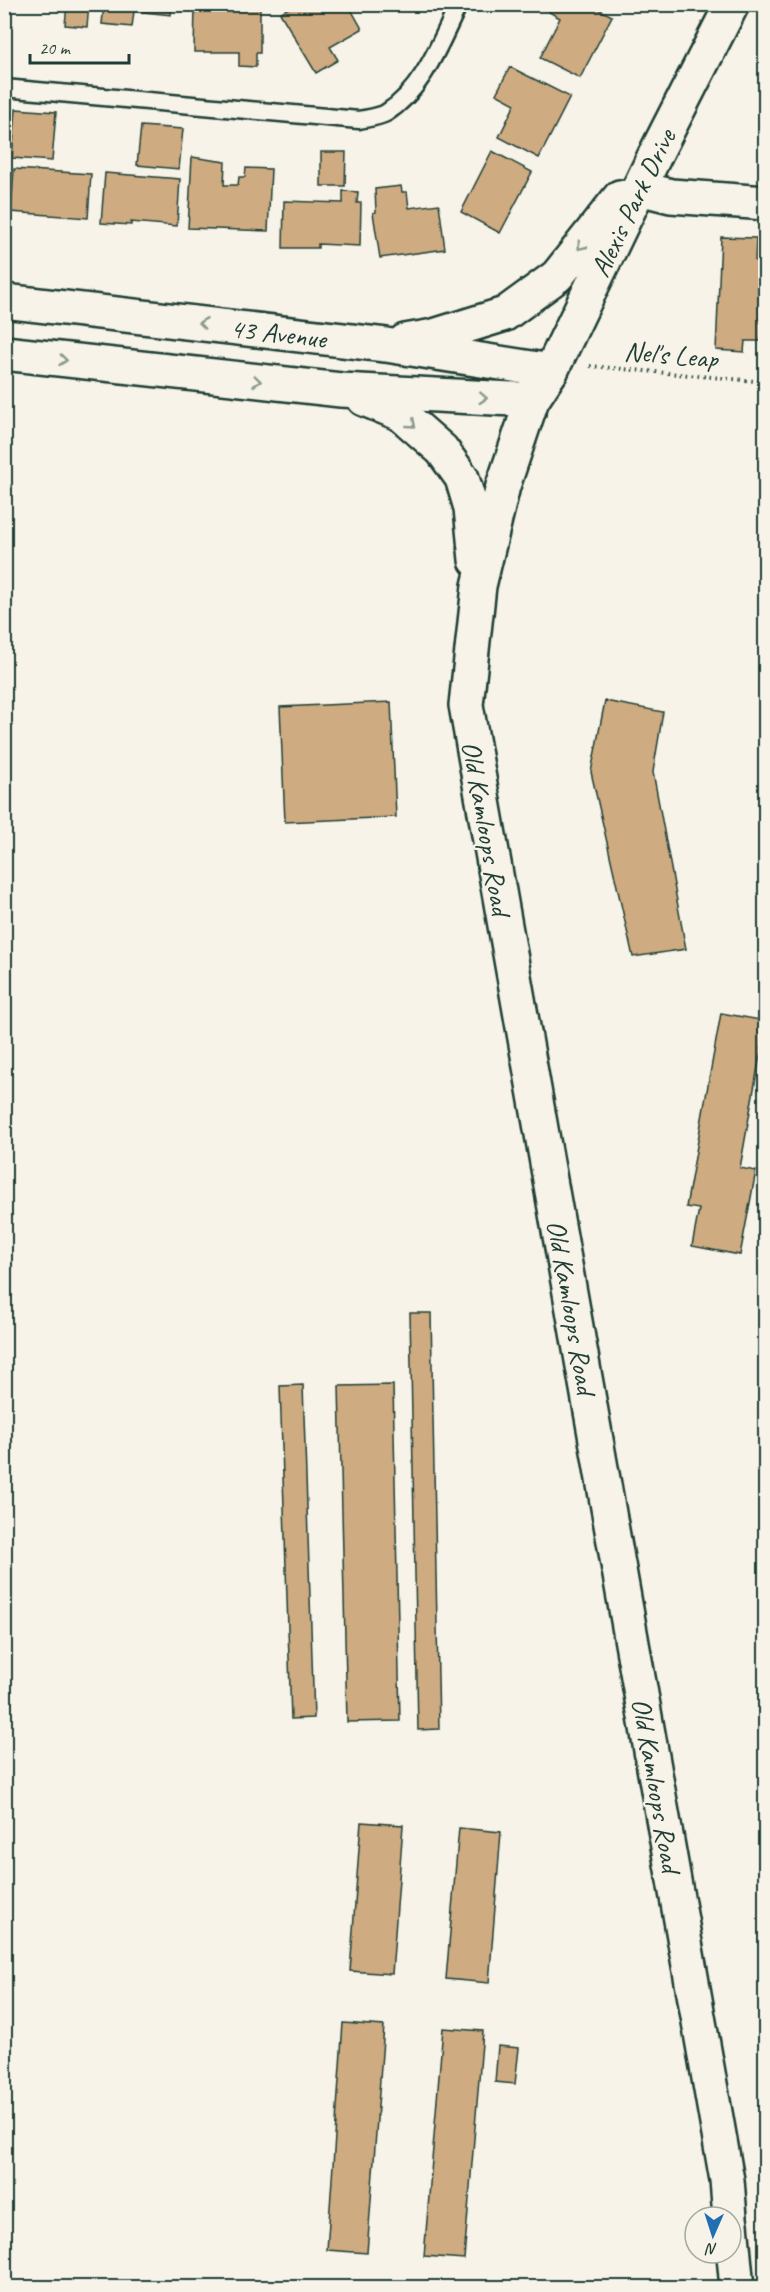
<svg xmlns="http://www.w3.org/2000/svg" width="770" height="2292" viewBox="0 0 770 2292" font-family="Caveat,sans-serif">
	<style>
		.building { fill: #ceab81; stroke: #1f3d34; stroke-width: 1.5 }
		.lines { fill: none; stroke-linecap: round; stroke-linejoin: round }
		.service-casing { stroke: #1f3d34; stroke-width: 21 }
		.minor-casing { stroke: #1f3d34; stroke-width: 38 }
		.tertiary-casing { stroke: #1f3d34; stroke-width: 38 }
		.path { stroke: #1f3d34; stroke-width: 4; stroke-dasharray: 1.5 4.5; stroke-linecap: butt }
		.service { stroke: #f7f3e8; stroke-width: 16 }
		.minor { stroke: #f7f3e8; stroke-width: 33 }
		.tertiary { stroke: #f7f3e8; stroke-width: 33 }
		.oneway { stroke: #8b988e }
		.labels { text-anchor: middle; stroke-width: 4.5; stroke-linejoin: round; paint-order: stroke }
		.street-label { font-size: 28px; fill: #1f3d34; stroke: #f7f3e8 }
	</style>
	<rect width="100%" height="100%" fill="#f7f3e8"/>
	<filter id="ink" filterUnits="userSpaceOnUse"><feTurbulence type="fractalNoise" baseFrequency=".0167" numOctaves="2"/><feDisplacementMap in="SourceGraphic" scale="12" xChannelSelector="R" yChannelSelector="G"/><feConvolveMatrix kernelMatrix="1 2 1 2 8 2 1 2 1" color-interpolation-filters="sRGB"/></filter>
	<g filter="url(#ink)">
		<!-- building -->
		<path class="building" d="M67 4H89L87 27 65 25Z
			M104 4H172L171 15 134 11 132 27 102 24Z
			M295 4H348L362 29 330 47 338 60 316 73 280 13Z
			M553 4H589L612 16 580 78 540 58 560 18 549 12Z
			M195 6 260 7V53H256V67L239 66V52H194Z
			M510 67 570 97 539 158 499 137 515 104 496 94Z
			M16 109 56 112 52 161 12 158Z
			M141 126 183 129 179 169 137 165Z
			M492 151 532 172 500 233 461 212Z
			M321 152H346L345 186H321Z
			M192 157 225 162 224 185H238L239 177H245L246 168 271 169 268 231 188 228Z
			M14 169 91 174 88 218 11 212Z
			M105 173 180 179 177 226 131 222V225L101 223Z
			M401 186 402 192H407L409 208 439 204 445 249 380 258 373 213 376 212 375 189Z
			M343 191 358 192 357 203H361L360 246 318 244V248H283L284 201 343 203Z
			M721 237 756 238 755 261H759L760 256H766V338H761V341H745L744 352 716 350Z
			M605 701 663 712 653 772 686 949 633 957 591 772Z
			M391 702 396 817 285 822 280 707Z
			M721 1013 766 1021 740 1168 756 1171 740 1255 692 1246 699 1209 686 1207Z
			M410 1313H431L439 1729 418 1730Z
			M303 1385 314 1718 291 1719 280 1386Z
			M393 1385 400 1721 347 1722 339 1386Z
			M361 1822 403 1825 392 1974 350 1971Z
			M459 1828 501 1832 489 1983 446 1979Z
			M343 2023 384 2026 367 2253 327 2250Z
			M443 2028 483 2031 464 2259 424 2256Z
			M498 2046 519 2048 515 2084 495 2082Z"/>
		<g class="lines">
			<!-- service casing -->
			<g class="service-casing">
				<path id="service" d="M4 88 359 120C368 118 379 117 386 113 424 89 440 42 459 4"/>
			</g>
			<!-- minor casing -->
			<g class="minor-casing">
				<path id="minor" d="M639 188 671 196 766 203"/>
			</g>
			<!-- tertiary casing -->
			<g class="tertiary-casing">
				<g id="tertiary">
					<path id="s1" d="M4 301 386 345 551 371"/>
					<path d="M405 341 434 336 505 314 557 276 620 197"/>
					<path d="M4 353 341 390 532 400"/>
					<path d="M364 399 401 414 442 450 462 478 471 508 476 560"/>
					<path id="s2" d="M730 2217 727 2180 466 705 479 586 503 486 532 400 551 371 657 151 732 4"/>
					<path d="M731 2224 737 2288"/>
				</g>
			</g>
			<!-- path -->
			<path class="path" d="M590 366 766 382"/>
			<!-- service -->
			<use href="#service" class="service"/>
			<!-- minor -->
			<use href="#minor" class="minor"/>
			<!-- tertiary -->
			<use href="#tertiary" class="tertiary"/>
		</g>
		<!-- one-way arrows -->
		<defs><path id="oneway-chevron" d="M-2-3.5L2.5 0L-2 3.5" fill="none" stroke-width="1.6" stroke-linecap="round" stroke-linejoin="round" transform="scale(1.5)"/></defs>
		<g class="oneway">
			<use href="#oneway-chevron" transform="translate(581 246) rotate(129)"/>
			<use href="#oneway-chevron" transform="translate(203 323) rotate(-173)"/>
			<use href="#oneway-chevron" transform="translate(63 360) rotate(6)"/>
			<use href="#oneway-chevron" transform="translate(257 381) rotate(6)"/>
			<use href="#oneway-chevron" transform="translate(483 398) rotate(3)"/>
			<use href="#oneway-chevron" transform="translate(412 424) rotate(41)"/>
		</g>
	</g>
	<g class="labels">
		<!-- street labels -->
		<g class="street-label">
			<text dy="10" stroke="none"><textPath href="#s2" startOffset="2070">Alexis Park Drive</textPath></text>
			<text dy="10" stroke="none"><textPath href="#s1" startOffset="276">43 Avenue</textPath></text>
			<text transform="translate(671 354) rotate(5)" y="10">Nel's Leap</text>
			<text transform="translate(487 828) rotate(80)" y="10">Old Kamloops Road</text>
			<text transform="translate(572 1307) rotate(80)" y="10">Old Kamloops Road</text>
			<text transform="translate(657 1785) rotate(80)" y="10">Old Kamloops Road</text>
		</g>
	</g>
	<!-- margin -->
	<rect width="770" height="2292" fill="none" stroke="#f7f3e8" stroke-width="24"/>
	<rect x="12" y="12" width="746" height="2268" fill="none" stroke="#1f3d34" stroke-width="2" filter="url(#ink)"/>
	<!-- north arrow -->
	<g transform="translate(713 2235) rotate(183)"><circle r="28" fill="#f7f3e8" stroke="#a1aaa0" stroke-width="1.5"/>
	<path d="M0-4.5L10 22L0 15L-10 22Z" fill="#1f6fb2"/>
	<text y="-9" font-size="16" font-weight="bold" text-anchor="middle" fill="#1f3d34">N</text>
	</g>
	<!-- scale -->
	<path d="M30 54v9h99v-9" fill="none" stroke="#1f3d34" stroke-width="3"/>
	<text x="39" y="54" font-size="18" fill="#1f3d34" stroke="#f7f3e8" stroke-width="4.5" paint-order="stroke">20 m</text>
</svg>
